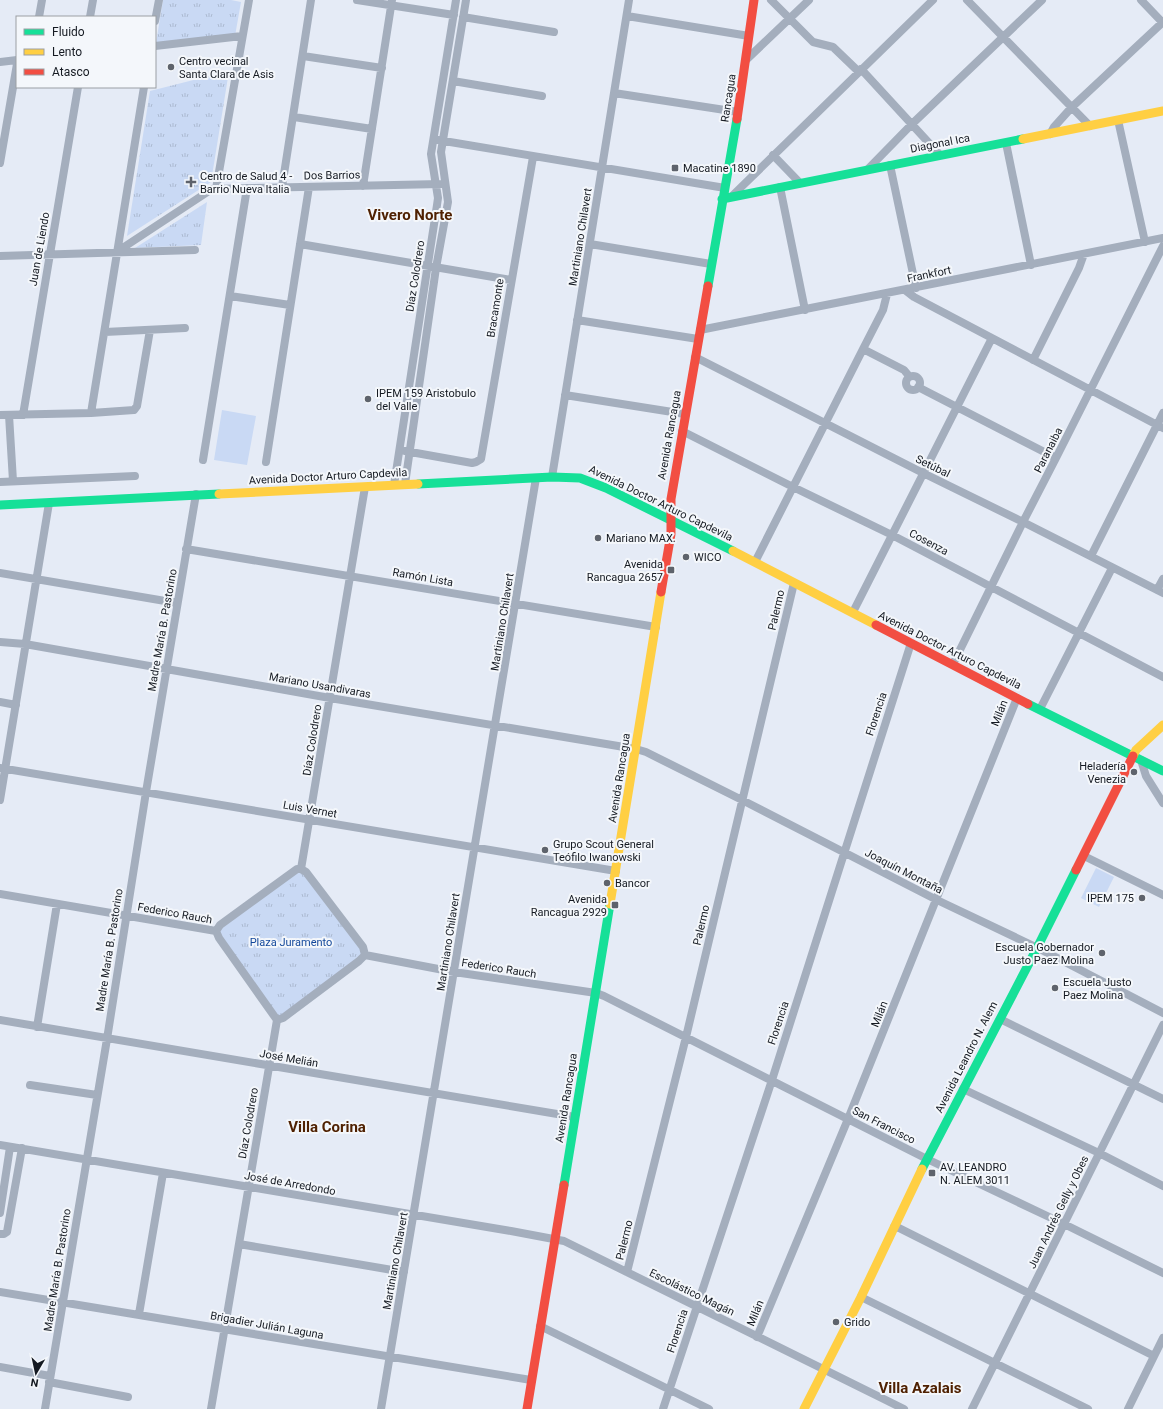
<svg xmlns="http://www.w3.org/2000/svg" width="1163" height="1409" viewBox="0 0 1163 1409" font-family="Roboto,sans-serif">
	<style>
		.park { fill: url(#park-tufts) }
		.pitch { fill: #c9d9f4 }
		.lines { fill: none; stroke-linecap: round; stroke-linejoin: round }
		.street { stroke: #a4aebd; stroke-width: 8 }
		.fast { stroke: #16e098; stroke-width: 9 }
		.slow { stroke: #ffcf43; stroke-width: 9 }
		.jam { stroke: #f24e42; stroke-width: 9 }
		.poi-dot { fill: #5e636c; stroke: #f4f7fb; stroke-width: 1.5 }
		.labels { text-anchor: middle; stroke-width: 4; stroke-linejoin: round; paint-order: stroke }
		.poi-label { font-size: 11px; fill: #151a22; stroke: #f4f7fb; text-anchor: start }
		.street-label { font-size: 11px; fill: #151a22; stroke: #f4f7fb }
		.park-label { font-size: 11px; fill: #13489b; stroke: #f4f7fb }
		.district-label { font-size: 15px; font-weight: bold; fill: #4f2102; stroke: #f4f7fb }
	</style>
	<defs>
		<pattern id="park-tufts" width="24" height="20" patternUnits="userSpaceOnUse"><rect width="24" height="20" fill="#c9d9f4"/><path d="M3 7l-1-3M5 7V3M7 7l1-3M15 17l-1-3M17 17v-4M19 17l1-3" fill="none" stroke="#acbad1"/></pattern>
	</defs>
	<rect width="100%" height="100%" fill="#e5ebf6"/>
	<!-- park -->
	<path class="park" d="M163 0H231L241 2 235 36 156 43Z
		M229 71 211 182 127 236 150 91Z
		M207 202 201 245 135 248Z
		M301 869 365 955 277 1020 216 931Z"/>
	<!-- pitch -->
	<path class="pitch" d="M222 410 256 416 247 465 214 460Z
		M1096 868 1114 877 1099 907 1081 898Z"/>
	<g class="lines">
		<!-- street -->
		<path class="street" d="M357 0 454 15
			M771 0 813 42 833 47 859 72
			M967 0 1090 126
			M1141 0 1163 23
			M627 16 749 36
			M39 17 42 0
			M90 17 93 0
			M463 17 554 32
			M155 21 159 0
			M155 46 242 36
			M303 56 382 68
			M746 60 809 0
			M0 62 17 60
			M861 69 940 155
			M453 81 542 96
			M614 93 738 112
			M294 117 372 129
			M1118 120 1145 242
			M1050 134 1054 127 1072 107 1163 22
			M438 140 725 188
			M1006 143 1031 265
			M773 155 800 183
			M0 163 17 64
			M890 165 916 288
			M867 170 912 124 1042 0
			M363 186 392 0
			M282 187 311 0
			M780 187 805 310
			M216 189 249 0
			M731 197 933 0
			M300 244 511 280
			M590 244 711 264
			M118 251 212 189 441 184
			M0 256 195 250
			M905 290 914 297 1163 428
			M230 296 290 305
			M577 320 698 339
			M700 330 1163 238
			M105 332 185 328
			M863 349 904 370 909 376
			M695 357 923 473 1023 522 1163 593
			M1033 360 1079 268 1084 254
			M906 383a7 7 0 1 1 14 0a7 7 0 1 1-14 0Z
			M918 387 1056 458
			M565 395 685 414
			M91 413 144 87
			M0 415 91 413 134 410 137 406 150 330
			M9 415 13 481
			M23 415 78 87
			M682 431 793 487 892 535 1163 677
			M405 451 472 463 476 462 481 459 533 157
			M203 460 247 188
			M266 462 309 187
			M552 477 629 0
			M0 482 135 476
			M405 484 436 268 448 202 441 152 466 0
			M394 485 437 205 438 198 431 154 456 0
			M186 549 656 627
			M1091 556 1163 413
			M755 562 863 349 883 310 887 294
			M0 573 177 603
			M1157 590 1163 579
			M853 612 992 338
			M0 642 25 644 330 698 636 749 646 752 742 800 937 900 1040 949 1163 1013
			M953 664 1023 522 1056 458 1163 246
			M0 702 16 705
			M1040 709 1112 568
			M1141 760 1146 776 1163 803
			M0 768 616 871
			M0 800 49 503
			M1084 856 1163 895
			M301 869 365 487
			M301 869 306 872 363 947 365 955
			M0 894 216 931
			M216 931 219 938 277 1020
			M216 931 220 925 297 869H301
			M365 955 454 972 596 993 604 996 927 1159 1064 1224 1163 1273
			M1000 1019 1163 1099
			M0 1020 575 1117
			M277 1020 283 1018 359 961 365 955
			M37 1027 57 904
			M30 1085 97 1095
			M963 1089 1099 1153 1163 1186
			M0 1145 511 1231 564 1241 904 1409
			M0 1213 10 1147
			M894 1227 899 1228 1154 1356
			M0 1234H4L7 1232 22 1148
			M239 1244 404 1272
			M627 1272 686 1037 794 583
			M0 1292 531 1380
			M861 1297 1088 1409
			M139 1314 163 1173
			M540 1326 709 1409
			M757 1337 848 1119 1017 698
			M0 1367 50 1376
			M49 1382 128 1397
			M45 1409 107 1039 146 792 196 494
			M211 1409 277 1020
			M381 1409 536 478
			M663 1409 772 1080 911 643
			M972 1409 1163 1025
			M1128 1409 1163 1338"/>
		<!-- fast -->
		<path class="fast" d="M722 199 1023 139
			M708 286 737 119
			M418 484 552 477 580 478 606 488 733 551
			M0 505 219 494
			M1028 704 1163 771
			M922 1169 1037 948 1076 870
			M564 1185 610 904"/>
		<!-- slow -->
		<path class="slow" d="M1023 139 1163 111
			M219 494 418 484
			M733 551 876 625
			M1133 756 1136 750 1163 725
			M610 904 661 592
			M804 1409 861 1297 922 1169"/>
		<!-- jam -->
		<path class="jam" d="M737 119 754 0
			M661 592 671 534V499L708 286
			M876 625 1028 704
			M1076 870 1133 756
			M527 1409 564 1185"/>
	</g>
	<!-- markers -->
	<g class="poi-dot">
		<circle cx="171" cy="67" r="4"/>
		<rect x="671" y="164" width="8" height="8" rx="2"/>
		<path d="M189 176h4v4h4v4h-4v4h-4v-4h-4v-4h4z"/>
		<circle cx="368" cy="399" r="4"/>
		<circle cx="598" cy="538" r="4"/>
		<circle cx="686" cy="557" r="4"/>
		<rect x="667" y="566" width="8" height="8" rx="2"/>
		<circle cx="1134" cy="772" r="4"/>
		<circle cx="545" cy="850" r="4"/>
		<circle cx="607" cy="883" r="4"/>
		<circle cx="1142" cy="898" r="4"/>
		<rect x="611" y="901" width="8" height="8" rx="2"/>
		<circle cx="1102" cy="953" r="4"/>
		<circle cx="1055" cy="988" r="4"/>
		<rect x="928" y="1169" width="8" height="8" rx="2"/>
		<circle cx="836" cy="1322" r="4"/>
	</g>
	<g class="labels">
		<!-- poi labels -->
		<g class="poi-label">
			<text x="179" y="65">Centro vecinal<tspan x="179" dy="13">Santa Clara de Asis</tspan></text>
			<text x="683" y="172">Macatine 1890</text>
			<text x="200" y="180">Centro de Salud 4 -<tspan x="200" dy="13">Barrio Nueva Italia</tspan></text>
			<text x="376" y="397">IPEM 159 Aristobulo<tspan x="376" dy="13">del Valle</tspan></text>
			<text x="606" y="542">Mariano MAX.</text>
			<text x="694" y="561">WICO</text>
			<text x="663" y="568" text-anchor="end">Avenida<tspan x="663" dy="13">Rancagua 2657</tspan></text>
			<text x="1126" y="770" text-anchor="end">Heladería<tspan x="1126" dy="13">Venezia</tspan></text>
			<text x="553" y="848">Grupo Scout General<tspan x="553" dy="13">Teófilo Iwanowski</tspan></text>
			<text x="615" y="887">Bancor</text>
			<text x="1134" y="902" text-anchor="end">IPEM 175</text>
			<text x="607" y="903" text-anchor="end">Avenida<tspan x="607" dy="13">Rancagua 2929</tspan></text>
			<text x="1094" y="951" text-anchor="end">Escuela Gobernador<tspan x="1094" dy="13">Justo Paez Molina</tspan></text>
			<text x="1063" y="986">Escuela Justo<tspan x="1063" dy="13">Paez Molina</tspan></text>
			<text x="940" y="1171">AV. LEANDRO<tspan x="940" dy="13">N. ALEM 3011</tspan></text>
			<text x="844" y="1326">Grido</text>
		</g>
		<!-- street labels -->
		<g class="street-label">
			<text transform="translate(728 98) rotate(-81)" y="4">Rancagua</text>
			<text transform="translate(940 143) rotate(-11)" y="4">Diagonal Ica</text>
			<text transform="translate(332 175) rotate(-1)" y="4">Dos Barrios</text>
			<text transform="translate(580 237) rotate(-81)" y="4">Martiniano Chilavert</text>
			<text transform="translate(39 249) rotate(-80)" y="4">Juan de Liendo</text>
			<text transform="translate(929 274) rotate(-12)" y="4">Frankfort</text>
			<text transform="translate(415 276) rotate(-81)" y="4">Díaz Colodrero</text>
			<text transform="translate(495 308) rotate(-81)" y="4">Bracamonte</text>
			<text transform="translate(669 435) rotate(-80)" y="4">Avenida Rancagua</text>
			<text transform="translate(1048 450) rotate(-63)" y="4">Paranaiba</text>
			<text transform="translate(933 466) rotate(26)" y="4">Setúbal</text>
			<text transform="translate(328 476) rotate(-3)" y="4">Avenida Doctor Arturo Capdevila</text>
			<text transform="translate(661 503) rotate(26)" y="4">Avenida Doctor Arturo Capdevila</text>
			<text transform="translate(929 542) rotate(28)" y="4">Cosenza</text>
			<text transform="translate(423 577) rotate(10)" y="4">Ramón Lista</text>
			<text transform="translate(776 610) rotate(-77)" y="4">Palermo</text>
			<text transform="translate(502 622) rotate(-81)" y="4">Martiniano Chilavert</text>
			<text transform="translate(162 630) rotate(-80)" y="4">Madre María B. Pastorino</text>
			<text transform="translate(950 650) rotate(27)" y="4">Avenida Doctor Arturo Capdevila</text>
			<text transform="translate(320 685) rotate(10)" y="4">Mariano Usandivaras</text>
			<text transform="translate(999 713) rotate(-68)" y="4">Milán</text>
			<text transform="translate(876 714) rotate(-72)" y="4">Florencia</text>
			<text transform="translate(312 740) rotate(-81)" y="4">Díaz Colodrero</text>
			<text transform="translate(619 778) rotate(-81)" y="4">Avenida Rancagua</text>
			<text transform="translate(310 809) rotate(10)" y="4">Luis Vernet</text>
			<text transform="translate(904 871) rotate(27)" y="4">Joaquín Montaña</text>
			<text transform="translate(175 913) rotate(10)" y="4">Federico Rauch</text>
			<text transform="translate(701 925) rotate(-77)" y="4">Palermo</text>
			<text transform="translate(448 942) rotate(-81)" y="4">Martiniano Chilavert</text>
			<text transform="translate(109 950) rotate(-81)" y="4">Madre María B. Pastorino</text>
			<text transform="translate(499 968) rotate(9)" y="4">Federico Rauch</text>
			<text transform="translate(879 1014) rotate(-68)" y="4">Milán</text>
			<text transform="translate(778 1023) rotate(-72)" y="4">Florencia</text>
			<text transform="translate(966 1057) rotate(-63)" y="4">Avenida Leandro N. Alem</text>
			<text transform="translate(289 1058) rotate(10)" y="4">José Melián</text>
			<text transform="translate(566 1098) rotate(-81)" y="4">Avenida Rancagua</text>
			<text transform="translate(248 1123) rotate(-80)" y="4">Díaz Colodrero</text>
			<text transform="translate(884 1125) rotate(27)" y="4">San Francisco</text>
			<text transform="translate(290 1183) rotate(10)" y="4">José de Arredondo</text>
			<text transform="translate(1058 1212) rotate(-64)" y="4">Juan Andrés Gelly y Obes</text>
			<text transform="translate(624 1240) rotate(-76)" y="4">Palermo</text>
			<text transform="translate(395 1261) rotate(-80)" y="4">Martiniano Chilavert</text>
			<text transform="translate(57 1270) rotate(-81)" y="4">Madre María B. Pastorino</text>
			<text transform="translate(692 1292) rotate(26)" y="4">Escolástico Magán</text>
			<text transform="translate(755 1313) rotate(-67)" y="4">Milán</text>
			<text transform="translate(267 1325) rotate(10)" y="4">Brigadier Julián Laguna</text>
			<text transform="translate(677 1331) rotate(-72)" y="4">Florencia</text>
		</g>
		<!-- park labels -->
		<g class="park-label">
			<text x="291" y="946">Plaza Juramento</text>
		</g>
		<!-- district labels -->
		<g class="district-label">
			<text x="410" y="220">Vivero Norte</text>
			<text x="327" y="1132">Villa Corina</text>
			<text x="920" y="1393">Villa Azalais</text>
		</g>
	</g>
	<!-- legend -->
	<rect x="16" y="16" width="140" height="72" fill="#f4f7fb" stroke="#9b9fa4"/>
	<rect x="24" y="29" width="20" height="6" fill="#16e098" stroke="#9b9fa4"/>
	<text x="52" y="36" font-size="12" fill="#151a22">Fluido</text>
	<rect x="24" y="49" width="20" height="6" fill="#ffcf43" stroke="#9b9fa4"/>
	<text x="52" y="56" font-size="12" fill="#151a22">Lento</text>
	<rect x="24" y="69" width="20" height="6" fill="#f24e42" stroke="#9b9fa4"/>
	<text x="52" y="76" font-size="12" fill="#151a22">Atasco</text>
	<!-- north arrow -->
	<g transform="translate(36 1373) rotate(189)" stroke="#f4f7fb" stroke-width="3" paint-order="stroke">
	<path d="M0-3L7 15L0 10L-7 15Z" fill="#151a22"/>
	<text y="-6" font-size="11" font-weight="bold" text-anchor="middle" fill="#151a22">N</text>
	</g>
</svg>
